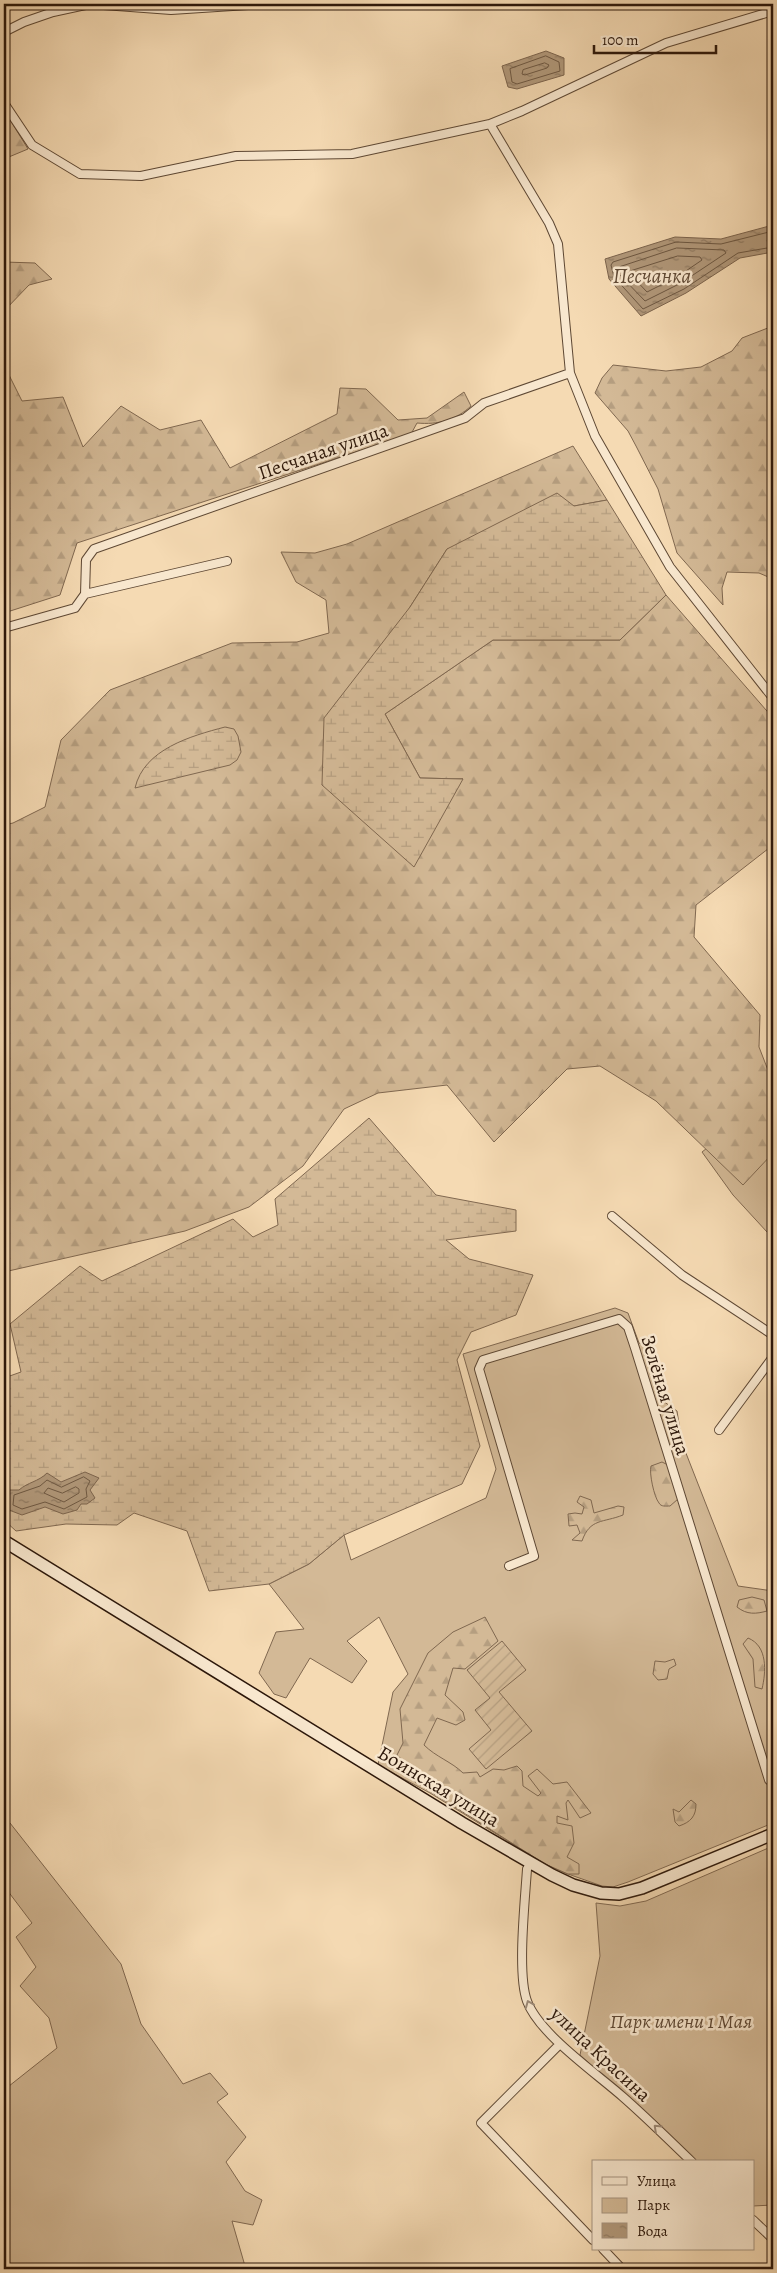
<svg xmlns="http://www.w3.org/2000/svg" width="777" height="2273" viewBox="0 0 777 2273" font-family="Alegreya,serif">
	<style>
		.green { fill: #d3b996; stroke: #806850 }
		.forest { fill: url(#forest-firs); stroke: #806850 }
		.wetland { fill: url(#wetland-marsh); stroke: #806850 }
		.garden { fill: url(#garden-furrows); stroke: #806850 }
		.water { fill: url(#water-ripples); stroke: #7c644d }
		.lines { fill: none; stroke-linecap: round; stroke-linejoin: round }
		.shore { stroke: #6e5842; stroke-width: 1 }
		.street-casing { stroke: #5e4834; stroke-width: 10 }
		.secondary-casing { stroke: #2c170a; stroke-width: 14 }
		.street { stroke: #f8e7ce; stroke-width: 8 }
		.secondary { stroke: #f8e7ce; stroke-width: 11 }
		.oneway { stroke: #9c8976 }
		.labels { text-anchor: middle; stroke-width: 5; stroke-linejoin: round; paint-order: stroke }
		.street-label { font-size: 20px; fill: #2c170a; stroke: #f8e7ce }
		.park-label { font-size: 20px; font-style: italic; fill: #5e4834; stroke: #f8e7ce }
		.water-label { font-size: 21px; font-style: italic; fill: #614b37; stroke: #f8e7ce }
	</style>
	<defs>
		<pattern id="forest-firs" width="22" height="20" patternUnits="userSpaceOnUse" patternTransform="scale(1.25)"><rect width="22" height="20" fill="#d3b996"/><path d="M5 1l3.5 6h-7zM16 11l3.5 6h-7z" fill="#b59e80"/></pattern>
		<pattern id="wetland-marsh" width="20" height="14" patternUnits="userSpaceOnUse" patternTransform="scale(1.25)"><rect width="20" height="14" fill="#d3b996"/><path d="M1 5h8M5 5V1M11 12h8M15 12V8" fill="none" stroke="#b59e80"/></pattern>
		<pattern id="garden-furrows" width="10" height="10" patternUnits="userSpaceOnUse" patternTransform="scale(1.25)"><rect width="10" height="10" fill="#d3b996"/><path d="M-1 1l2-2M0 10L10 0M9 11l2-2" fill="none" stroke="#b59e80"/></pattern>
		<pattern id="water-ripples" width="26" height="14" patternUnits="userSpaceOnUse" patternTransform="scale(1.25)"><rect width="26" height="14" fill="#b1987a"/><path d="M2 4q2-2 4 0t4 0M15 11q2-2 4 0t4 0" fill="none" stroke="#907b62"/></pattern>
	</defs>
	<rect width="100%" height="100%" fill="#f5dab3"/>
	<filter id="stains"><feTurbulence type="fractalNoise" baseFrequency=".004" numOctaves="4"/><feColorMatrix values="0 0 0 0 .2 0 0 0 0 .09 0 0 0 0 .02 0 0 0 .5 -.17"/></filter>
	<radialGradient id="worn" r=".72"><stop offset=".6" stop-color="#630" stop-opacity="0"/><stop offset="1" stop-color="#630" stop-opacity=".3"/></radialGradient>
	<!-- green -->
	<path class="green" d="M773 1096V1226L767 1232 733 1195 702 1152Z
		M615 1308 628 1313 639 1343 646 1346 663 1401 677 1411 682 1443 738 1586 773 1591V1823L628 1882 613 1887 602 1886 568 1874 545 1864 430 1793 378 1765 393 1692 408 1674 379 1617 347 1641 367 1661 352 1683 310 1658 286 1698 274 1694 259 1673 276 1632 304 1629 269 1584 309 1564 344 1535 351 1560 486 1498 496 1469 463 1354Z
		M4 1818 10 1823 121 1964 141 2024 183 2084 210 2073 228 2094 217 2102 246 2137 226 2162 245 2191 262 2200 253 2225 232 2221 245 2266 241 2269H4V2090L57 2048 49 2018 20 1986 36 1967 16 1937 32 1923 4 1886Z
		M773 1846V2205L753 2206V2162H697L580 2055 600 1956 596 1903 620 1906 646 1901Z"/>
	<!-- forest -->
	<path class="forest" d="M4 110 28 149 4 159Z
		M4 262 35 263 52 279 29 285 4 311Z
		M773 326V579L759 573 727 572 722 588 723 605 677 553 658 489 636 446 628 431 595 393 602 378 613 365 666 371 701 367 732 351 742 338Z
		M4 365 22 401 63 397 83 447 121 406 160 430 201 420 230 468 337 414 340 388 366 389 398 420 427 418 464 392 471 406C456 420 438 425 417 423L411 434 77 543 60 595 4 613Z
		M573 446 607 500 574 506 447 549 410 607 322 785 463 779 420 778 385 714 493 640H620L666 595 773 718V845L696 905 694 937 760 1015 759 1047 773 1083V1153L743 1185 656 1101 600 1066 567 1069 494 1142 447 1085 378 1093 344 1109 303 1166 249 1207 185 1231 4 1272V825L13 823 45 807 61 740 110 690 232 643 297 642 329 633 326 600 296 582 281 552 315 553 347 544Z
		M662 1462 668 1465 678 1499 670 1506C666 1506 661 1507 659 1503 654 1497 649 1473 651 1466Z
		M580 1496 591 1500 594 1513 618 1506 624 1507 623 1515C603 1523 590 1518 582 1541L572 1540 580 1533 577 1525 569 1526 568 1514 575 1513 582 1514 584 1507 577 1502Z
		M752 1597 764 1600 767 1611C756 1614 747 1615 737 1607L739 1600Z
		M485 1617 498 1641 465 1669 453 1668 445 1695 463 1712 465 1720 456 1725 437 1718 424 1745C436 1757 452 1762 463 1773L477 1772 480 1777 493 1769 504 1770 517 1766 522 1771 523 1786 538 1796 541 1793 528 1776 537 1769 553 1784 567 1782 591 1813 580 1818 568 1800 566 1803 568 1820 557 1816V1823L572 1826 574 1843 567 1857 579 1864V1874H568L545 1864 409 1778 414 1771 397 1755 403 1743 400 1709 428 1653 453 1632Z
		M748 1638C768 1646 766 1672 762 1689L755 1687 753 1659 743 1644Z
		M674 1659 676 1665 669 1669 667 1679 658 1680 653 1674 655 1661 665 1662Z
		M691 1800 696 1804C696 1816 691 1822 679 1826L675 1822 673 1809 679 1812Z"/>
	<!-- wetland -->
	<path class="wetland" d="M557 493 574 506 607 500 666 595 620 640H493L385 714 420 778 463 779 414 867 322 785 324 718 410 607 447 549Z
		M225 727 234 729 238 736 241 752 237 760 230 765 135 788C144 749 191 736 225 727Z
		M369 1118 436 1195 516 1210V1231L446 1240 469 1259 533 1275 516 1315 471 1332 457 1360 480 1446 462 1484 344 1535 309 1564 269 1584 209 1591 187 1531 134 1513 117 1525 66 1524 16 1531 4 1520V1378L21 1372 10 1324 80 1266 102 1281 233 1219 253 1237 278 1225 275 1199Z"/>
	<!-- garden -->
	<path class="garden" d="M502 1641 526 1670 499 1692 532 1731 486 1769 469 1749 491 1730 475 1710 490 1698 467 1670Z"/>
	<!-- water -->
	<path class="water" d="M546 51 564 58V75L517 89 508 87 502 66Z
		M773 225V252L740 258 686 293 641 316 609 279 605 259 675 237 721 239Z
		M85 1472 99 1478 90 1490 95 1498 87 1504H81L77 1510 63 1514 45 1507 22 1515 9 1510 7 1501 9 1490H19C28 1482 38 1482 47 1473L61 1482Z"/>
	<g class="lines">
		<!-- shore -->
		<path class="shore" d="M546 56 559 62 560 71 517 84 512 82 510 69Z
			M545 63 549 65 547 68 525 75 522 74 523 70Z
			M773 231 721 244 676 242 613 262 611 265 614 277 643 309 684 289 738 253 773 247
			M677 248 724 250 726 253 681 283 645 301 619 274 620 267Z
			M678 256 700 257 702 260 677 277 647 292 630 274 631 271Z
			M84 1477 90 1481 86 1489 87 1497 64 1509 45 1502 22 1509 13 1505 14 1495 40 1486 47 1480 61 1487Z
			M76 1487 79 1489V1493L64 1502 44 1493 48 1488 62 1493Z"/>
		<!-- street casing -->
		<g class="street-casing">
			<path id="street" d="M4 32 24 22 53 12 90 4 171 10 264 4
				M4 103 32 145 80 174 141 176 236 156 352 154 490 124 522 111 666 43 773 11
				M490 124 549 223 558 244 570 373 595 436 670 567 773 698
				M85 594 86 560 94 549 465 418 484 403 570 373
				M4 628 75 608 85 594 227 561
				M612 1216 682 1275 773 1335
				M719 1430 773 1357
				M509 1566 534 1556 479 1369 483 1360 619 1319 628 1327 635 1348 769 1780 773 1783
				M530 1864 527 1869C525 1901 517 1974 527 2001 539 2034 596 2073 623 2097 647 2118 669 2140 692 2162
				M560 2044 481 2123 593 2240
				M753 2220 773 2239
				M603 2249 622 2269"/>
		</g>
		<!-- secondary casing -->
		<g class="secondary-casing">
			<path id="secondary" d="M4 1541 462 1823 552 1875 573 1885 601 1893 619 1894 642 1888 773 1834"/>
		</g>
		<!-- street -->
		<use href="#street" class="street"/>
		<!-- secondary -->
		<use href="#secondary" class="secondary"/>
	</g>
	<!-- one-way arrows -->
	<defs><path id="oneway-chevron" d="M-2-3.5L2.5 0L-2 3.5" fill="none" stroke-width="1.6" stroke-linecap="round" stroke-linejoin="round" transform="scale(1.25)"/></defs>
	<g class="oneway">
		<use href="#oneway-chevron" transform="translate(529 2004) rotate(-112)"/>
		<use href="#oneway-chevron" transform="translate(657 2128) rotate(-137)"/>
	</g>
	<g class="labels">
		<!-- street labels -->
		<g class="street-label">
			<text transform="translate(323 451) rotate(-19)" y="7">Песчаная улица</text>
			<text transform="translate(666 1395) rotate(73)" y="7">Зелёная улица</text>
			<text transform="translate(439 1786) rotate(31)" y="7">Боинская улица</text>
			<text transform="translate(601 2054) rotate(43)" y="7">улица Красина</text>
		</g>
		<!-- park labels -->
		<g class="park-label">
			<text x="681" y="2028">Парк имени 1 Мая</text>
		</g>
		<!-- water labels -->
		<g class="water-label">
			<text x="652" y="283">Песчанка</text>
		</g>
	</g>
	<!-- margin -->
	<rect width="777" height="2273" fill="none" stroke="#f5dab3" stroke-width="20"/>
	<rect x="5" y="5" width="767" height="2263" fill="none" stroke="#2c170a" stroke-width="2.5"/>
	<rect x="10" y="10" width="757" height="2253" fill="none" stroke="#2c170a"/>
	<!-- legend -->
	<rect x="592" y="2160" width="162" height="90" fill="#f8e7ce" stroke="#a69480"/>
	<rect x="602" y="2177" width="25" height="8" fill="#f8e7ce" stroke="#a69480"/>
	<text x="637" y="2186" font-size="15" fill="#2c170a">Улица</text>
	<rect x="602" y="2198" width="25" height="15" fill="#d3b996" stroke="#a69480"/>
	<text x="637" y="2210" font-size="15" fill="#2c170a">Парк</text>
	<rect x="602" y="2223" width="25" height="15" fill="url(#water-ripples)" stroke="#a69480"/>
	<text x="637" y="2236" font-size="15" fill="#2c170a">Вода</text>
	<!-- scale -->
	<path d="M594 45v8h122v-8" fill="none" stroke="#2c170a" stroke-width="2.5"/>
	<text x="602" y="45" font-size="15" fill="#2c170a" stroke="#f8e7ce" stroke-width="4" paint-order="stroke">100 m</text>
	<rect width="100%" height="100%" filter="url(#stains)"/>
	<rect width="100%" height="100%" fill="url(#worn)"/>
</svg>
